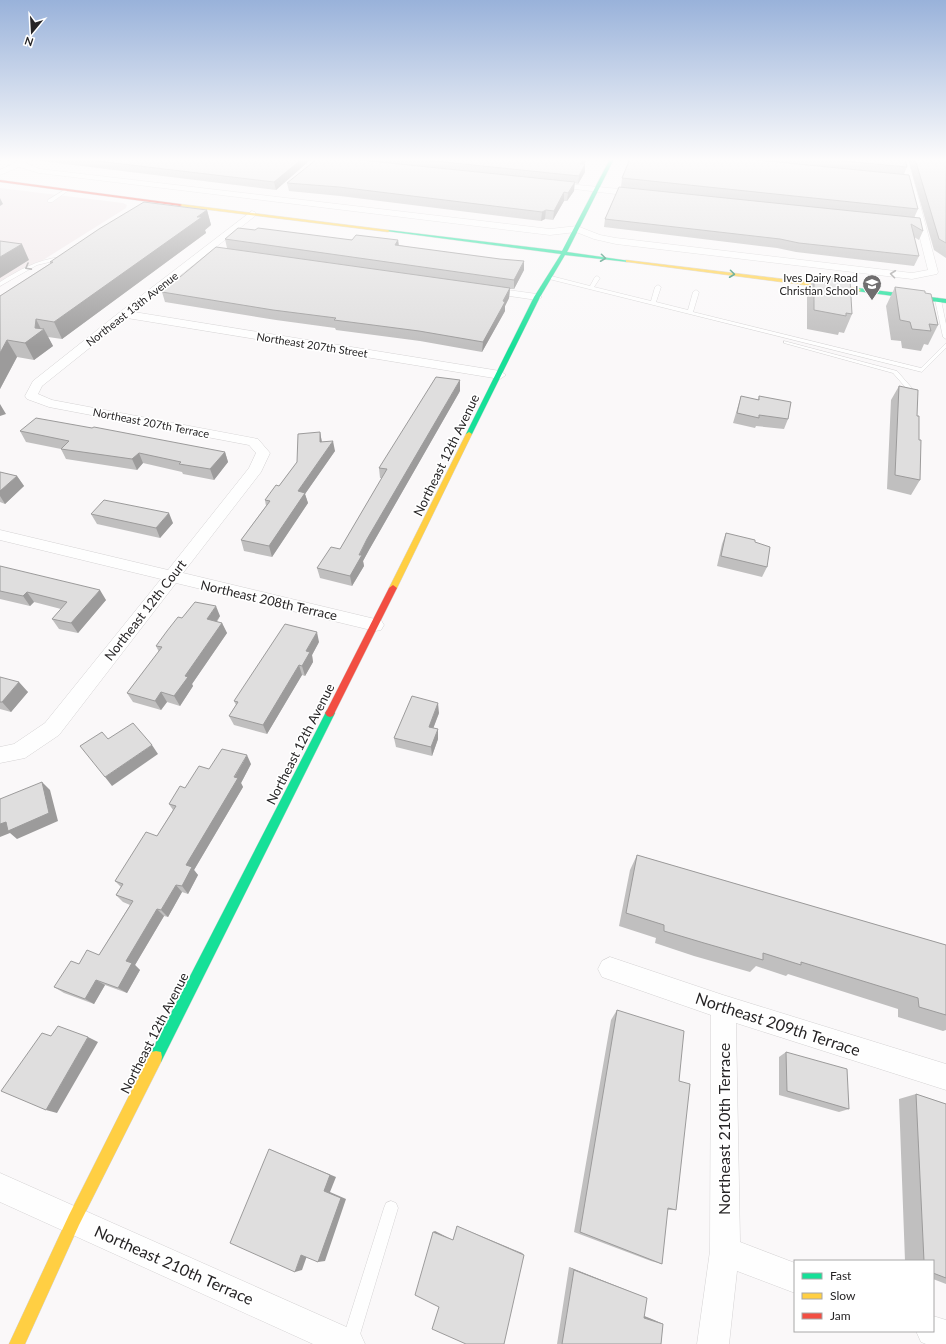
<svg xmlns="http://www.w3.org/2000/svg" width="946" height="1344" viewBox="0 0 946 1344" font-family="Lato,sans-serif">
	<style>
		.built { fill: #f0e7e9 }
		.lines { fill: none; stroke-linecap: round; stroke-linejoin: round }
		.lane-casing { stroke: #d5d3d4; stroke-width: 1 }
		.street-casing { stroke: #d5d3d4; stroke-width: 1 }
		.fast-casing { stroke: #d5d3d4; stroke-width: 1 }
		.slow-casing { stroke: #d5d3d4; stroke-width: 1 }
		.jam-casing { stroke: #d5d3d4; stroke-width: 1 }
		.lane { fill: #fefefe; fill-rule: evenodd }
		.street { fill: #fefefe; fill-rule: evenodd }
		.fast { fill: #16e098; fill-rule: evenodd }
		.slow { fill: #ffcf43; fill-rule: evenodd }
		.jam { fill: #f24e42; fill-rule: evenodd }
		.wall { fill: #c0bfbf }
		.shaded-wall { fill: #9c9b9b }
		.building { fill: #dfdede; stroke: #9c9b9b }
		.oneway { stroke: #1e825e }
		.oneway2 { stroke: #9d9c9c }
		.labels { text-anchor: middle; stroke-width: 3.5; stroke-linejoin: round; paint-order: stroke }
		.far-poi-label { font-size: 11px; fill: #262425; stroke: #fff; text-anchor: end }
		.far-street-label { font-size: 11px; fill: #262425; stroke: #fff }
		.street-label { font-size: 13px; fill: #262425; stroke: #fff }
		.near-street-label { font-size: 16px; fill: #262425; stroke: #fff }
	</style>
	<rect width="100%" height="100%" fill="#faf8f9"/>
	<!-- built -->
	<path class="built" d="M0 188 123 203 127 205 126 208 0 287Z"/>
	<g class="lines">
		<!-- lane casing -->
		<g class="lane-casing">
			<path id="lane" d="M66 189 69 190 52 202H48V200Z
				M60 257 62 258V259L37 265 0 286V282C19 270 37 260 60 257Z
				M551 276 590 286 595 277 597 276 600 278 594 287 651 301 655 287 658 285 661 287 656 302 688 310 693 292 696 290 699 292 693 312 921 368 946 343V348L922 372 549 279V277Z
				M938 298 941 300 946 324V339L943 337 935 300Z
				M784 341 897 371 918 395 913 396 893 373 784 343Z
				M391 1201 396 1203 398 1208 358 1341 357 1344H343L342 1341 384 1208 386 1203Z"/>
		</g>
		<!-- street casing -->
		<g class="street-casing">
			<path id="street" d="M23 159H32L25 163 40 169 550 229 577 226 600 235 616 238 912 273 928 270 900 159H908L938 272 937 274 912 279 616 244 594 239 576 232 550 235 39 173 19 167 0 175V170Z
				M308 159H330L344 162 340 164 312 161Z
				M547 182 640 191 644 194 640 197 550 186 546 184Z
				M252 211 255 212V216L134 312 500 371 506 375 500 379 127 318 42 386 38 394 52 400 258 439 270 453 261 472 183 573 375 619 381 620 384 625 381 630 375 631 176 583 59 735 25 758 0 763V747L14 744 45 723 161 579 0 540V530L168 570 249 468 256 453 249 445 49 407 27 399 25 396 33 381 120 312Z
				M485 287 537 294 542 297 537 300 481 292 480 290 481 288Z
				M610 957 723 995 946 1064V1090L736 1023 740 1242 795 1263V1293L737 1271 729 1344H697L710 1251 711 1015 602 977 598 969 602 961Z
				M0 1173 360 1333 365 1344H313L0 1202Z
				M933 1316 946 1320V1344H926L921 1342 916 1331H933Z"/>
		</g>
		<!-- fast casing -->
		<g class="fast-casing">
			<path id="fast" d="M610 159H614L567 252 630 261 628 262 565 255 540 297 472 434 471 435H467L466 434 534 297 561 254 386 231 388 230 562 251Z
				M858 288 946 299V303L856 291 855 290Z
				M330 709 333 710 335 713 161 1062 156 1063 151 1062 150 1057 151 1052 327 710Z"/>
		</g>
		<!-- slow casing -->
		<g class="slow-casing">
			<path id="slow" d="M180 204 388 230 390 231 388 232 178 206Z
				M626 260 858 288 861 290 858 292 628 262H626Z
				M469 432 472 434 397 588 393 591 390 590 389 588 466 434Z
				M156 1051 161 1052 162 1057 161 1062 79 1225 25 1344H9L69 1215 151 1052Z"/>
		</g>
		<!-- jam casing -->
		<g class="jam-casing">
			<path id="jam" d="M0 180 180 204 182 205 180 206 0 182Z
				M393 585 397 588 333 716 330 717 327 716 325 713 327 710 389 588Z"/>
		</g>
		<!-- lane -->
		<use href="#lane" class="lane"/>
		<!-- street -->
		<use href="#street" class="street"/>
		<!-- fast -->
		<use href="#fast" class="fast"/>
		<!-- slow -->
		<use href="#slow" class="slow"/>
		<!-- jam -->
		<use href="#jam" class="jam"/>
	</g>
	<!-- wall -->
	<path class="wall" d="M32 159H309V161L276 190 33 160Z
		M317 159H587L584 164H585V172L578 184 574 183V191L567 201H564L553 220 545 219 541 221 340 196 289 191 287 183Z
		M630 159H905L907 167 904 174 918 209 914 218 923 231 919 240 914 237 919 256 914 266 796 252 777 248 604 227 605 219 621 187 622 178Z
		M908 159H946V258L934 250Z
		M207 210 211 225 205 230 206 233 62 339 48 337 53 346 34 360 17 357 0 389V296L51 263 50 262Z
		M225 239 398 240 399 245 524 270 514 289H510L509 298 505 306V311L482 352 420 341 336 330 335 328 276 320 165 302 162 292 227 248Z
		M814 276 852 314 844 333 839 332 838 335 807 329V294Z
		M895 287 925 293 938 325 928 345 924 344 921 351 902 348 901 341 891 340 886 306Z
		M899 386 917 416 920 480 911 495 887 489 891 400Z
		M460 391 369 550 363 561 364 566 352 586 320 578 317 568 340 549 382 478H380L379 468Z
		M741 396 758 400 759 396 788 419 784 429 756 426 755 428 733 423Z
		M20 431 225 452 228 462 214 480 183 474 182 472 143 463 137 470 66 459 61 449 26 442Z
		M320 432 322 442 335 451 305 494 308 503 272 557 244 551 241 540 266 506 265 500 279 486Z
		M0 472 17 476 24 486 5 504 0 502Z
		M91 514 173 523 160 538 97 524Z
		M726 533 755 542 767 567 762 577 717 566 722 544Z
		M0 566 106 600 78 633 59 629 52 619 61 609 34 602 30 606 0 599Z
		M220 616 217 622 222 623 227 633 192 684 193 686 180 706 167 702 161 710 133 702 127 693 159 652 156 646 182 618Z
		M319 642 312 655 313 662 305 676 302 675 267 734 234 725 229 716 236 705 234 701Z
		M0 677 28 692 11 712 0 709Z
		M439 713 433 728 438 739 432 756 396 747 394 738Z
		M251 764 241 783 243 787 194 870 198 875 188 894 182 892 168 917 164 916 135 965 140 970 127 993 105 985 94 1004 64 993 54 987 79 964 99 955 130 905 123 902 116 895 121 887 115 881 157 836 173 810 169 804 185 788 209 769Z
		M637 855 946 945V1030L943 1031 898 1017V1009L788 974 786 976 756 966 750 972 694 956 655 943 656 938 619 926 630 870Z
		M617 1010 679 1081 676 1210H667L662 1264 651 1261 574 1232 611 1020Z
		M786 1052 849 1109 839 1112 779 1095V1057Z
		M916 1094 946 1104V1284L933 1279V1261H905L899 1099Z
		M569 1267 639 1295 644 1316 654 1320 663 1324 661 1344H557Z"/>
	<!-- shaded-wall -->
	<path class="shaded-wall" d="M302 159H309V161L276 190 274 182Z
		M583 159H587L579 172 580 164Z
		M585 164V172L578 184 579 176Z
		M575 182 574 191 567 201 568 193Z
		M564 192V201L553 220 554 211Z
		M0 198 3 204 0 206Z
		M207 210 211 225 205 230 206 233 62 339 54 322Z
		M546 210 545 219 541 221 542 212Z
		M398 240 399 250 395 245Z
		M22 244 29 260 0 278V257Z
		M524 261V270L514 289V280Z
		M510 288 509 298 505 306V311L482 352 483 342Z
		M36 319 42 331 44 329 53 346 34 360 25 343 35 328Z
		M7 340 17 357 0 389V353Z
		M460 380V391L369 550 363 561 364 566 352 586 350 576 367 539Z
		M0 404 6 414 0 416Z
		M320 432 322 443 320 442Z
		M333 441 335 451 305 494 308 503 272 557 269 546 298 491Z
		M225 452 228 462 214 480 210 469Z
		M139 453 143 463 137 470 132 459Z
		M17 476 24 486 5 504 0 496V491Z
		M169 513 173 523 160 538 156 528Z
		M100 590 106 600 78 633 71 623Z
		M27 592 34 602 30 606 23 596Z
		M216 606 220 616 211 629 207 619Z
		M222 623 227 633 192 684 193 686 180 706 174 696 185 676Z
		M317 632 319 642 312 655 313 662 305 676 302 666 306 651Z
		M299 665 302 675 267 734 263 725Z
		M19 682 28 692 11 712 2 702Z
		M161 692 167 702 161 710 155 701Z
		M438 703 439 713 430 737 429 727Z
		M438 729V739L432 756 431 747Z
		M152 745 158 754 112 786 105 777Z
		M247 755 251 764 241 783 243 787 194 870 198 875 188 894 182 886 186 865Z
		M42 782 50 790 58 821 17 839 10 833 0 837V824Z
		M176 885 182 892 168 917 161 910Z
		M157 909 164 916 135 965 140 970 127 993 118 988 126 961Z
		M96 980 105 985 94 1004 85 999Z
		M88 1037 98 1042 57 1113 46 1110Z
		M269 1149 336 1177 330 1192 346 1199 325 1261 318 1262 324 1191Z
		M457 1226 522 1253 524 1255Z
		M435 1231 453 1240 433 1232Z
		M308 1253 302 1270 295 1272 301 1255Z
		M569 1267 639 1295 647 1298 574 1270Z
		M637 1313 654 1320 663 1324 644 1318Z"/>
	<!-- building -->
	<path class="building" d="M80 159H302L274 182Z
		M317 159H350L575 182 568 193 564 192 554 211 546 210 542 212 339 187 287 183Z
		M415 159H583L580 164H585L579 176Z
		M630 159H747L909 175 918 209 622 178Z
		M822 159H905L907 167Z
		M915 159H946V243L939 239Z
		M619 187 920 218 923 231 911 224 919 256 799 243 780 239 605 219Z
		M144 202 207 210 197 217H202L54 322 36 319 35 328 44 329 25 343 7 340 0 353V296L53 262H50L99 229Z
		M238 228 255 230 258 228 352 240 356 235 398 240 395 245 500 259 524 261 514 280 225 239Z
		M0 241 22 244 0 257Z
		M216 247 510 288 503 301 505 302 483 342 419 331 334 320 336 318 273 310 162 292Z
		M814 276 850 280 852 314 846 313V316L814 310Z
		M895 287 925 291V293L931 294 938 325 929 324 931 331 912 329 910 322 900 320Z
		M436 377 460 380 367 539 359 555H362L350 576 317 568 331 547 340 549 387 469 379 468Z
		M899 386 918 390 917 416H919V440H921L920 480 895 475Z
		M741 396 759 400V396L791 402 788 419 759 415V418L737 413Z
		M36 418 92 428 94 427 225 452 210 469 179 464 181 462 139 453 132 459 61 449 69 441 20 431Z
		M320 432V442L333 441 298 491 305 493 269 546 241 540 270 501 265 500 276 485 279 486 297 462 298 434Z
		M0 472 17 476 0 491Z
		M104 500 169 513 156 528 91 514Z
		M726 533 755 540V542L770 547 767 567 721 556Z
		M0 566 100 590 71 623 52 619 67 602 27 592 23 596 0 591Z
		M195 602 216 606 207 619 222 623 185 676 188 677 174 696 161 692 155 701 127 693 162 647 156 646 167 631 178 617 182 618Z
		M285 624 317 632 306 651 310 652 302 666 299 665 263 725 229 716 238 702 234 701Z
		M0 677 19 682 2 702H0Z
		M412 696 438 703 429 727 438 729 431 747 394 738Z
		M133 723 152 745 105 777 80 746 102 732 108 739Z
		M222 749 247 755 234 777 238 778 186 865 192 867 182 886 176 885 161 910 157 909 126 961 132 963 118 988 96 980 85 999 54 987 71 961 79 964 87 950 99 955 133 901 116 895 123 884 115 881 146 832 157 836 176 806 169 804 180 786 185 788 199 766 209 769Z
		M42 782 49 813 8 831 6 822 0 824V799Z
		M637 855 946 945V1015L919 1007 918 998 801 962V965L763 953V960L704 943 664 931V925L626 913Z
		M617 1010 684 1031 679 1081 690 1084 676 1210 668 1208 662 1264 580 1232Z
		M58 1026 88 1037 46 1110 1 1091 42 1033 51 1036Z
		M786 1052 847 1069 849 1109 787 1091Z
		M916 1094 946 1104V1278L933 1273V1261H924Z
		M269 1149 330 1175 324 1191 341 1198 318 1262 301 1255 295 1272 230 1243Z
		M457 1226 524 1255 504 1344H466L432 1329 439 1307 415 1295 433 1232 453 1240Z
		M574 1270 647 1298 644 1318 663 1324 661 1344H562Z"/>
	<!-- one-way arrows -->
	<defs><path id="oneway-chevron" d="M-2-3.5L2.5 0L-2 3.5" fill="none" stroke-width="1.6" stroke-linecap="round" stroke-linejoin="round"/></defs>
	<g class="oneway">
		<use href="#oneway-chevron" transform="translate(603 258) rotate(7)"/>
		<use href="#oneway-chevron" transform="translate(732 274) rotate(7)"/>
	</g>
	<g class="oneway2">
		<use href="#oneway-chevron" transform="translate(28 267) rotate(151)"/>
		<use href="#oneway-chevron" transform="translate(893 274) rotate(-173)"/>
	</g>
	<!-- sky -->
	<linearGradient id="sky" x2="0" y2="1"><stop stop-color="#99b2da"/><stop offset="0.46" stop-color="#fdfcfc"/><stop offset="1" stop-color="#fdfcfc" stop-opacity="0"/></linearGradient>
	<rect width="946" height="347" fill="url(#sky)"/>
	<!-- icons -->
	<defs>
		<g id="school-pin" transform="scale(1)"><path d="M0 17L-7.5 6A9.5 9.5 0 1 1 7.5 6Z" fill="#706e6f" stroke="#fff"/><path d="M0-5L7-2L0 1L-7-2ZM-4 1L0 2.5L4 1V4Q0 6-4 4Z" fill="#fff"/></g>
	</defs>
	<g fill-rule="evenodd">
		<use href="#school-pin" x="872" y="284"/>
	</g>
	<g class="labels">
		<!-- far-poi labels -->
		<g class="far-poi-label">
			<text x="858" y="282">Ives Dairy Road<tspan x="858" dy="13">Christian School</tspan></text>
		</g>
		<!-- far-street labels -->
		<g class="far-street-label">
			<text transform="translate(132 309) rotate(-38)" y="4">Northeast 13th Avenue</text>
			<text transform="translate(312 345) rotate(9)" y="4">Northeast 207th Street</text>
			<text transform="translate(151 423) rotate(11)" y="4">Northeast 207th Terrace</text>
		</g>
		<!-- street labels -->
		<g class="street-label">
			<text transform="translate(446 455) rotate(-64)" y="5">Northeast 12th Avenue</text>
			<text transform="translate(269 600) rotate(13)" y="5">Northeast 208th Terrace</text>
			<text transform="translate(145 610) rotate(-52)" y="5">Northeast 12th Court</text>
			<text transform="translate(300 744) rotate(-63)" y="5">Northeast 12th Avenue</text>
			<text transform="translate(154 1033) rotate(-63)" y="5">Northeast 12th Avenue</text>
		</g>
		<!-- near-street labels -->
		<g class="near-street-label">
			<text transform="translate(778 1024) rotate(18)" y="6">Northeast 209th Terrace</text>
			<text transform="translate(724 1129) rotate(-90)" y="6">Northeast 210th Terrace</text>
			<text transform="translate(174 1265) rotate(24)" y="6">Northeast 210th Terrace</text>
		</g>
	</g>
	<!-- legend -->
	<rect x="794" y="1260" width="140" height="72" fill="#ffffff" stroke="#a8a7a8"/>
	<rect x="802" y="1273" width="20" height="6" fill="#16e098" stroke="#a8a7a8"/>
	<text x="830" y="1280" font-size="12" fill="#262425">Fast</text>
	<rect x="802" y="1293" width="20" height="6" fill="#ffcf43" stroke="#a8a7a8"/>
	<text x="830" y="1300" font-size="12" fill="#262425">Slow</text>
	<rect x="802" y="1313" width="20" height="6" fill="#f24e42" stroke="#a8a7a8"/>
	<text x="830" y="1320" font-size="12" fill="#262425">Jam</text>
	<!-- north arrow -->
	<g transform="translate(32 32) rotate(198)" stroke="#ffffff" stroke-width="3" paint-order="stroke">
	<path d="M0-3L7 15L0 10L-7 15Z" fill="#262425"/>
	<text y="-6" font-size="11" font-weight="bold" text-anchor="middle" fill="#262425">N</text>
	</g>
</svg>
